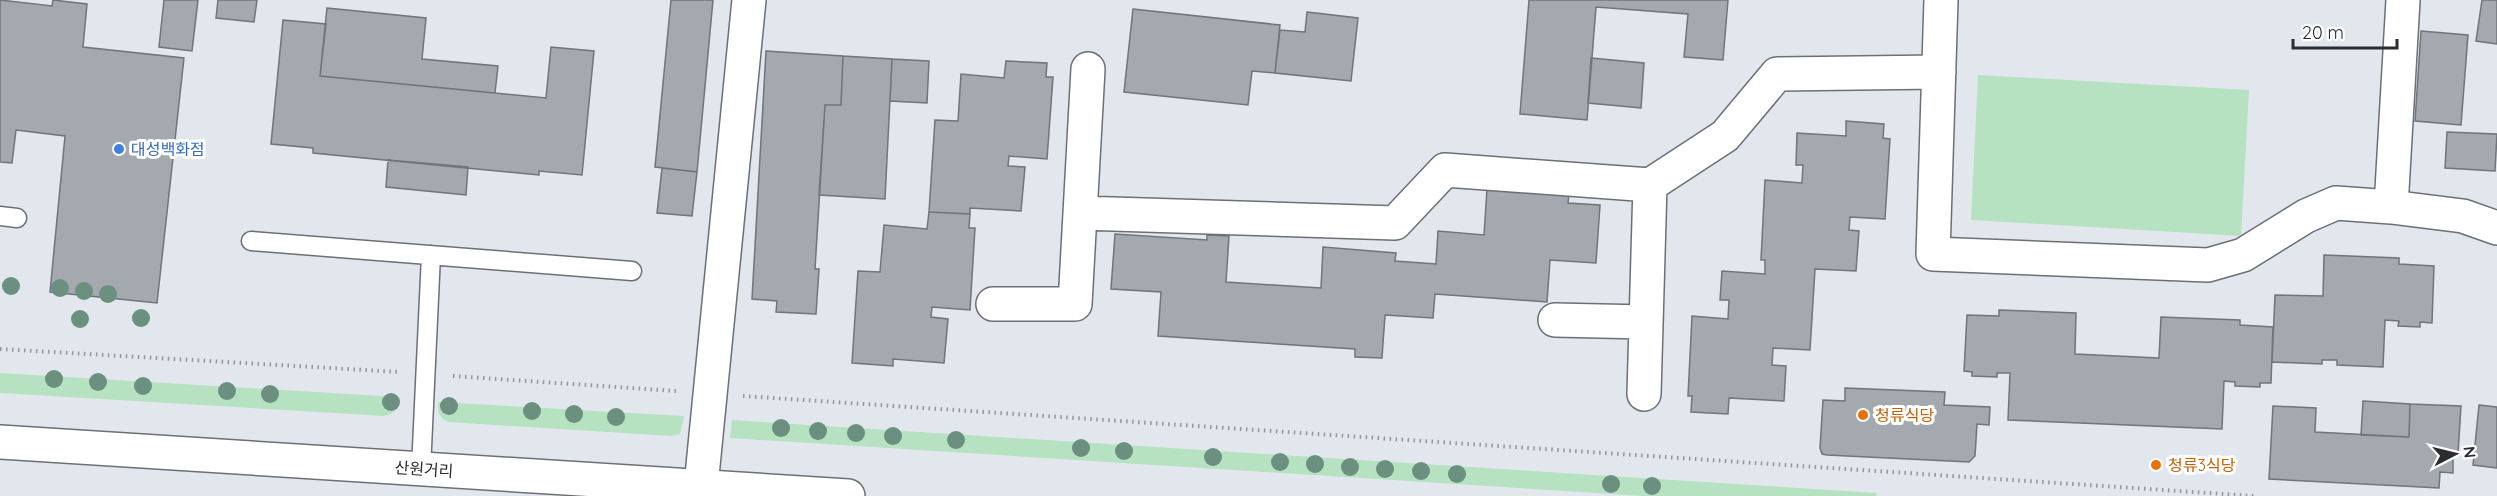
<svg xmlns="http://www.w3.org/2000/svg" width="2497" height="496" viewBox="0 0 2497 496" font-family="Quicksand,'Noto Sans KR',sans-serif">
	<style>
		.green { fill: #b7e2c1 }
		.building { fill: #a4a9b0; stroke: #70747b; stroke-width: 1.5 }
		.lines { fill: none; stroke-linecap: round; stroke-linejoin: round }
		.lane-casing { stroke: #6b7076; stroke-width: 21 }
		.street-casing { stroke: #6b7076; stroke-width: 36 }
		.secondary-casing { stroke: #6b7076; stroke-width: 36 }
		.path { stroke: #92969b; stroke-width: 4; stroke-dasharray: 1.5 4.5; stroke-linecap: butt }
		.lane { stroke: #fff; stroke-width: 18 }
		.street { stroke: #fff; stroke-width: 33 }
		.secondary { stroke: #fff; stroke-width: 33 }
		.tree { fill: #6c907f }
		.shop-dot { fill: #3f7fe0; stroke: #fff; stroke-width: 2 }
		.food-dot { fill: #e8710a; stroke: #fff; stroke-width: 2 }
		.labels { text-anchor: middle; stroke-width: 6; stroke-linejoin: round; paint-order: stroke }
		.shop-label { font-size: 16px; fill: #366cbe; stroke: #fff; text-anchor: start }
		.food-label { font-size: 16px; fill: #c56008; stroke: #fff; text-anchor: start }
		.street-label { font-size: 16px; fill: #2a2c2f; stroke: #fff }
	</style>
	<rect width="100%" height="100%" fill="#e2e7ee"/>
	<!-- green -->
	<path class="green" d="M1978 75 2249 90 2241 236 1971 220Z
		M0 373 398 397C397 409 396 414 384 416L0 393Z
		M438 402 684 416 680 434 671 436 448 422C438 417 438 412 438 402Z
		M732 420 1877 493 1876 496H1643L730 438Z"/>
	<!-- building -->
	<path class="building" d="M0 0 52 6 53 0 87 4 83 47 184 58 157 303 50 292 65 136 16 130 12 163 0 162Z
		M164 0H198L192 51 159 47Z
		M218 0H257L254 22 216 18Z
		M671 0H713L697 172 655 167Z
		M1529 0H1728L1723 60 1684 57 1688 14 1596 7 1587 120 1520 114Z
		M2482 0H2497V44L2476 41Z
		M327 8 426 18 422 59 498 66 495 93 320 76Z
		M1133 9 1280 25 1275 73 1252 71 1248 105 1124 92Z
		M1307 12 1358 18 1351 81 1275 73 1280 30 1305 32Z
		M283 20 326 24 320 76 546 98 551 47 594 51 582 175 539 171V175L313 153V148L271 144Z
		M2421 31 2468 35 2461 125 2415 121Z
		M766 51 843 56 841 105H825L815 269H819L816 314 776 312 777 301 752 299Z
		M843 56 892 59 885 199 819 195 825 105H841Z
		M1591 58 1644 63 1641 108 1588 103Z
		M892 59 929 61 927 103 890 101Z
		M1006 61 1047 63 1046 77H1053L1047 159 1009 156 1008 166 1025 167 1021 211 970 208V214L929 212 935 120 958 121 961 74 1004 78Z
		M1846 121 1884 124 1883 138 1890 139 1885 219 1850 217 1849 230 1859 231 1856 271 1815 269 1810 350 1773 348 1772 365 1786 366 1784 401 1729 398 1728 414 1691 412 1692 396H1688L1692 316 1728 319 1729 300H1720L1722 271 1765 274V260H1761L1765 180 1802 183 1803 165H1796L1797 133 1846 136Z
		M2447 132 2497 134 2495 171 2445 168Z
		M388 160 468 167 466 195 386 187Z
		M662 168 697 172 692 216 657 213Z
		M1487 189 1569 194 1568 203 1600 205 1596 263 1550 260 1547 302 1435 294 1433 318 1385 315 1382 358 1355 357V349L1158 336 1161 292 1111 289 1115 234 1207 240V235L1229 236 1226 282 1321 288 1323 247 1396 253 1395 261 1436 264 1438 231 1484 235Z
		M929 212 970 214 969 228H975L970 310 932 307 931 317 948 319 944 363 893 359V366L852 363 858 271 880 272 884 225 927 229Z
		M2324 255 2399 258V264L2434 266 2432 323 2420 322V327L2398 326 2399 321 2385 320 2383 367 2337 365V360H2322V364L2272 362 2275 295 2323 296Z
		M1999 310 2076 313 2075 354 2159 358 2161 317 2240 320V325L2273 327 2271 383H2260V387L2235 386V382L2224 381 2222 429 2008 420 2010 373H1997V377L1972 376V372L1964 371 1967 315 1999 316Z
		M1845 388 1945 392 1944 405 1990 407 1989 425 1977 424 1975 456 1969 462 1827 455 1822 454 1820 448 1823 400 1845 401Z
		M2363 401 2410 404 2409 437 2361 435Z
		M2410 404 2461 406 2458 453H2453V473L2440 472 2439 488 2269 479 2273 406 2316 408 2315 432 2409 437Z
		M2479 405 2497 407V468L2473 465Z"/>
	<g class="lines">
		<!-- lane casing -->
		<g class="lane-casing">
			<path id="lane" d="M0 216 17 218
				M251 241 632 271
				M421 469 431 255"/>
		</g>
		<!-- street casing -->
		<g class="street-casing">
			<path id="street" d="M1941 0 1933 254 2208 265 2243 255 2306 216 2336 203 2391 207
				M2403 0 2391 207 2463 216 2497 228
				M1081 213 1395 223 1445 170 1650 185
				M993 304H1075L1088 69
				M1555 320 1646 322
				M1644 394 1650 185 1725 136 1777 74 1939 72
				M701 486 749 0"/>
		</g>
		<!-- secondary casing -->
		<g class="secondary-casing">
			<path id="secondary" d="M0 442 848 496"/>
		</g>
		<!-- path -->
		<path class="path" d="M0 349 400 372
			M453 376 676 391
			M743 396 2254 496"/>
		<!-- lane -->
		<use href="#lane" class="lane"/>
		<!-- street -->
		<use href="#street" class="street"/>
		<!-- secondary -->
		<use href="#secondary" class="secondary"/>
	</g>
	<!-- trees -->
	<g class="tree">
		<circle cx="11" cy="286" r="9"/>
		<circle cx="60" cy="288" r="9"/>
		<circle cx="84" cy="291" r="9"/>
		<circle cx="108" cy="294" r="9"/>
		<circle cx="141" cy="318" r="9"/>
		<circle cx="80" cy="319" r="9"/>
		<circle cx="54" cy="379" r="9"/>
		<circle cx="98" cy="382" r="9"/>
		<circle cx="143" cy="386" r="9"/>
		<circle cx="227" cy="391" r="9"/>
		<circle cx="270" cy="394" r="9"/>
		<circle cx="391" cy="402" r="9"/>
		<circle cx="449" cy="406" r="9"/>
		<circle cx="532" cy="411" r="9"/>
		<circle cx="574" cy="414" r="9"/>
		<circle cx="616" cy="417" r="9"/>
		<circle cx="781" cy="428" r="9"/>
		<circle cx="818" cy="431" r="9"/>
		<circle cx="856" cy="433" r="9"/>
		<circle cx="893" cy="436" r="9"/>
		<circle cx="956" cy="440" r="9"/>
		<circle cx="1081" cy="448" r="9"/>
		<circle cx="1124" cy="451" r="9"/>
		<circle cx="1213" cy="457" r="9"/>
		<circle cx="1280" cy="462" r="9"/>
		<circle cx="1315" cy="464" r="9"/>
		<circle cx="1350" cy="467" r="9"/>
		<circle cx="1385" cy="469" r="9"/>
		<circle cx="1421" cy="471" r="9"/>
		<circle cx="1457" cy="474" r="9"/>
		<circle cx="1611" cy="484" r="9"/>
		<circle cx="1652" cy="486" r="9"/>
	</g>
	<!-- markers -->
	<circle class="shop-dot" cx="119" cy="149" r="6"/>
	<g class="food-dot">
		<circle cx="1863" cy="415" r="6"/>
		<circle cx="2156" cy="465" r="6"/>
	</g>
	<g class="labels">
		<!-- shop labels -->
		<g class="shop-label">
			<text x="131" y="155">대성백화점</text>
		</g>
		<!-- food labels -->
		<g class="food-label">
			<text x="1875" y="421">청류식당</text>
			<text x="2168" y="471">청류3식당</text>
		</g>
		<!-- street labels -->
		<g class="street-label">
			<text transform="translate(424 469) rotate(4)" y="6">산원거리</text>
		</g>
	</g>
	<!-- north arrow -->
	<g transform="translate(2455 454) rotate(83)" stroke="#ffffff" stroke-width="4.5" paint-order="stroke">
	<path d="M0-4.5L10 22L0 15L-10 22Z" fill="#2a2c2f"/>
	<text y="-9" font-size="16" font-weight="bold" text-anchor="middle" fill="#2a2c2f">N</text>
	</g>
	<!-- scale -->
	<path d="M2293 39v9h104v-9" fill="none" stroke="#2a2c2f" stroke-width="3"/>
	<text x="2302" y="39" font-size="18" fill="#2a2c2f" stroke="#ffffff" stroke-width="4.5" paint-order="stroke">20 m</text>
</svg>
